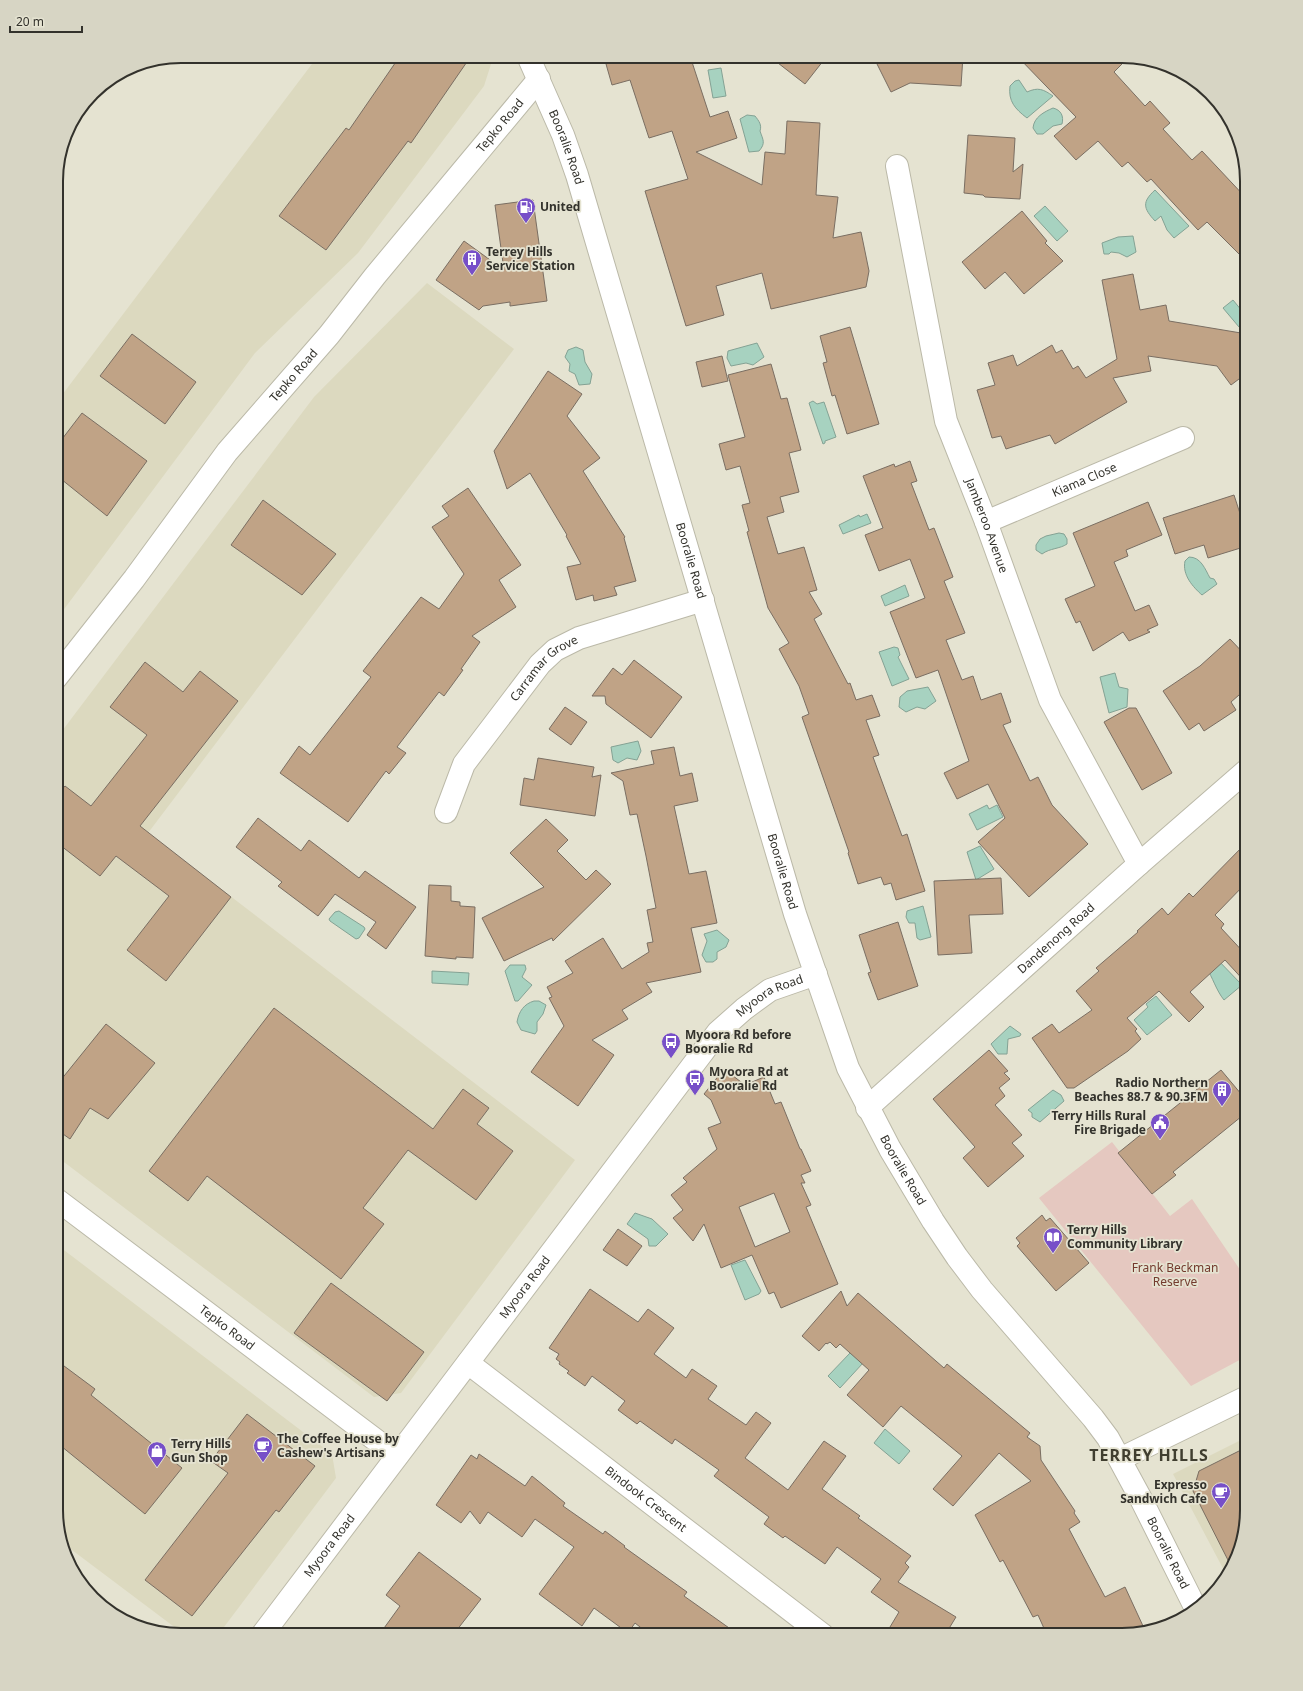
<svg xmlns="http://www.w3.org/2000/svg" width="1303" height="1691" viewBox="0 0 1303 1691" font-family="'Noto Sans',sans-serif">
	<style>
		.built { fill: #dcd9bf }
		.green { fill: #e5c8c0 }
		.water { fill: #a7d2c0; stroke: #84a294 }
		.building { fill: #c0a386; stroke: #7a6e62; fill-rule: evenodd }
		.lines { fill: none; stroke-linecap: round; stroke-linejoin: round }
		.minor-casing { stroke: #bbb9a8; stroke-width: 24 }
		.tertiary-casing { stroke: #bbb9a8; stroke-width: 24 }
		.minor { stroke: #fff; stroke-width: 22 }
		.tertiary { stroke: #fff; stroke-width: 22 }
		.labels { text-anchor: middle; stroke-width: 3.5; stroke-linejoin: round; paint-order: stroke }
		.street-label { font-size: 12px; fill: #33322c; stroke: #e5e3d1 }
		.poi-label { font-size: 12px; font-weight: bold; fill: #33322c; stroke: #e5e3d1; text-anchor: start }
		.park-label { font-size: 12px; fill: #743b2e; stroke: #e5e3d1 }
		.district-label { font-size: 16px; font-weight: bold; letter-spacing: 1px; fill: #403e30; stroke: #e5e3d1 }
		.rim { fill: none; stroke: #33322c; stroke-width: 2 }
	</style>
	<rect width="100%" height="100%" fill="#e5e3d1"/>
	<!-- built -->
	<path class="built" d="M318 56H485L491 64 484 86 358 253 255 353 56 620V403Z
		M427 283 514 349 148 833 575 1160 401 1393 374 1397 56 1156V739L314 397Z
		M56 1244 332 1454 336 1478 218 1635H185L60 1541 56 1510Z
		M1247 1437V1511L1230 1572 1227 1576 1173 1474Z"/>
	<!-- green -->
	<path class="green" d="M1112 1142 1170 1216 1192 1199 1247 1280V1356L1191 1386 1039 1198Z"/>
	<!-- water -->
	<path class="water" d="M721 68 726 96 713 98 708 70Z
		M1019 80 1027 92C1038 87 1043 89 1053 96L1027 118C1015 109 1008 101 1010 86L1015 81Z
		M1053 108C1061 110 1064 116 1062 124L1053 126 1043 134H1037L1033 128C1034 117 1044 112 1053 108Z
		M747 115 755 116C759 121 762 125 760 131 763 140 766 143 759 151L749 152 740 119Z
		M1155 190 1189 226 1174 238 1167 230 1161 216 1155 221C1143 208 1142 202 1155 190Z
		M1045 206 1068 231 1057 241 1034 216Z
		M1133 236 1136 252 1127 257 1119 253 1111 252 1109 254H1104L1102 243 1118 237Z
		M1233 300 1247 317V321L1239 327 1223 308Z
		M757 343 764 357 753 365 746 363 731 366 727 358 728 351Z
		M576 347 583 350 585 362 592 374 590 384 579 385 575 374 569 371 570 364 565 357 568 350Z
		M813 401 817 404 824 402 836 437 825 441V443L823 444 809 403Z
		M867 514 871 523 843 534 839 525 859 515 860 517Z
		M1059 533 1064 534 1067 539V544C1060 549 1050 548 1042 554L1036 550V545L1040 539 1046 536Z
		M1189 557C1201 557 1205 569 1210 578L1214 579 1217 584 1202 595C1193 587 1182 575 1185 561Z
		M905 585 909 596 885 606 881 596Z
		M894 647 898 648 900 655 898 657 909 679 892 686 879 652Z
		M1115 673 1119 687 1128 689 1127 707 1109 713 1100 677Z
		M928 687 936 701 925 709 917 707 906 712 899 707 900 697 907 691Z
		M638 741 641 751 637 760 627 758 618 763 613 760 611 747Z
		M987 805 989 809 997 805 1003 817 977 830 969 814Z
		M980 846 994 869 976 880 967 852Z
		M923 906 931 937 920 940 917 938 915 923H909L906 917 907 911Z
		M339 911 364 927 365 929 359 938 356 939 330 921 329 919 335 912Z
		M717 930 729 940 726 947 717 952V959L713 962H706L702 955 707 941 704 934Z
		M1215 957 1242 985 1224 1000C1216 990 1213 978 1206 967Z
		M510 965H525L526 969 522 977 532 985 518 1001H515L505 971Z
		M432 971 469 973 468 985 432 983Z
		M1156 996 1172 1015 1147 1035 1134 1020 1148 1007 1146 1004Z
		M534 1001H539L546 1005 543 1014 537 1022V1031L535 1034 521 1030 517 1022C519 1011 524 1004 534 1001Z
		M1010 1026 1021 1034 1020 1036 1008 1039 1007 1054H998L991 1044Z
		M1053 1090 1061 1095 1064 1101 1040 1122 1032 1117V1113L1028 1110Z
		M635 1213 652 1219 668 1234 656 1246H649L648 1239 627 1224Z
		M745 1260 761 1291 759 1294 745 1300 731 1265Z
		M851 1352 863 1363 840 1388 828 1376Z
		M885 1429 910 1451 899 1464 874 1443Z"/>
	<!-- building -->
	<path class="building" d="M400 56H471L411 143 408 141 326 250 279 216 346 128 349 130Z
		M632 56H690L710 117 728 111 737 138 696 152 762 185 765 152 785 154 787 121 820 123 816 195 838 197 833 238 861 232 869 271 866 287 771 309 762 273 716 286 724 315 686 326 645 191 688 179 672 131 649 138 630 80 612 85 606 64Z
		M769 56H827L805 84Z
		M873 56H963L961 86 910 83 891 92Z
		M1017 56H1130L1114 72 1145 106 1150 101 1170 123 1163 129 1192 160 1202 151 1247 199V262L1207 222 1198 230 1151 179 1147 182 1128 162 1122 167 1098 141 1076 160 1054 136 1076 117Z
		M968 135 1015 138 1013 172 1023 164 1020 199 985 197 983 195 964 193Z
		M533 200 547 301 510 306V302L483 306 479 310 436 280 464 241 504 270 495 205Z
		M1022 211 1047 241 1045 243 1063 261 1024 294 1005 272 985 289 962 262Z
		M1133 274 1140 310 1166 305 1169 321 1247 334V373L1231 385 1217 366 1148 356 1151 371 1113 378 1127 402 1055 444 1050 435 1006 449 1001 436 992 438 977 390 995 385 988 363 1013 355 1017 366 1052 345 1056 353 1062 350 1073 369 1078 366 1086 378 1117 359 1102 280Z
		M850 327 879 424 847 434 835 395 832 396 823 363 827 362 820 336Z
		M132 334 196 382 165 424 100 376Z
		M722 356 728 381 702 387 696 362Z
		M771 364 781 399 787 398 801 450 789 453 799 492 780 497 784 512 767 517 778 554 804 547 817 590 809 592 822 614 814 619 848 684 850 683 856 700 872 695 880 716 866 720 879 755 873 757 902 836 907 834 925 891 896 900 891 883 884 885 881 877 858 884 848 853 849 852 802 717 809 714 799 686 779 649 789 643 768 608 747 532 749 531 742 505 750 503 740 466 726 470 719 444 745 437 728 375Z
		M548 371 582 394 567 416 600 458 583 471 625 537 624 538 636 581 614 587 617 595 594 601 593 595 576 600 567 567 581 564 566 536 567 535 530 473 507 489 494 451Z
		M82 413 147 461 107 516 56 475V447Z
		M910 461 917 481 911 483 913 488 929 530 934 528 953 577 944 581 965 633 946 640 962 680 973 676 981 700 1001 693 1011 722 1003 725 1030 781 1038 777 1052 805 1088 844 1029 897 978 842 1005 818 988 784 957 799 944 773 969 761 938 670 916 678 890 612 925 598 910 559 879 571 865 535 883 528 863 476 894 464 895 467Z
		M468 488 521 565 499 580 516 607 472 636 480 642 461 669 463 670 444 696 439 692 397 747 406 753 389 774 386 771 348 822 280 773 299 746 310 755 371 677 363 671 421 597 439 609 464 574 432 527 449 516 442 506Z
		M1234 495 1247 535V546L1208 558 1204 545 1175 554 1163 518Z
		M263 500 336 554 302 595 231 545Z
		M1148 502 1162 535 1126 550 1128 556 1114 562 1135 611 1149 605 1158 625 1147 630 1150 632 1129 641 1123 632 1093 651 1080 621 1076 623 1065 599 1095 586 1073 533Z
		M1230 639 1247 657V688L1231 702 1236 710 1204 731 1199 723 1189 730 1163 691 1200 666Z
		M634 660 682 697 651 738 606 704 605 696H592L613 668 622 675Z
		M145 662 183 692 200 671 238 701 140 826 231 897 166 981 127 950 169 896 116 856 100 876 56 842V796L65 786 91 806 147 735 110 707Z
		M565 707 587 722 571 745 549 729Z
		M1129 708H1136L1172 773 1142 790 1104 722Z
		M674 747 680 776 692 773 698 801 674 806 689 874 706 871 717 923 691 928 701 972 646 983 652 992 622 1010 628 1019 592 1040 614 1055 578 1106 531 1072 564 1026 549 998 552 997 547 987 573 973 565 961 603 938 622 969 649 952 647 943 653 942 647 910 656 908 646 856 637 814 630 815 623 781 611 773 654 764 651 751Z
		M538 758 594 767 592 777 601 775 595 816 520 805 524 778 534 780Z
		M258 818 301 851 309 840 359 878 365 871 416 907 386 949 367 935 376 922 335 894 318 916 278 886 282 882 236 847Z
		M546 819 568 840 557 851 586 880 596 870 611 884 553 941 552 938 504 961 482 918 544 887 510 853Z
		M1247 842V882L1215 915 1224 924 1221 928 1247 956V984L1225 960 1190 992 1204 1007 1189 1022 1159 991 1127 1018 1137 1029 1135 1031 1141 1039 1128 1051 1074 1088H1067L1032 1038 1052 1024 1059 1033 1092 1010 1076 991 1099 971 1096 968 1138 932 1137 931 1162 908 1168 915 1189 893 1193 897Z
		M1001 878 1003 914 969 915 972 953 938 955 934 881Z
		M429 885 451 886V901L460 902V906L475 907 473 958 456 957V959L425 956Z
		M898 922 918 986 878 1000 868 973 871 972 859 935Z
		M274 1008 433 1129 463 1089 489 1108 477 1124 513 1151 476 1200 408 1150 363 1208 384 1224 341 1279 207 1176 188 1201 149 1171Z
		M106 1024 155 1063 108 1119 90 1108 70 1139 56 1129V1086Z
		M989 1050 1008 1071 1004 1073 1010 1079 999 1088 1005 1096 995 1105 1022 1135 1012 1143 1024 1156 988 1187 963 1158 975 1147 933 1099Z
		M724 1069 745 1085 764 1077 775 1104 781 1102 800 1149H801L811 1171 801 1175 805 1183H801L811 1205 806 1207 838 1284 781 1308 774 1292 769 1294 752 1255 721 1268 704 1224 693 1241 673 1218 683 1210 671 1195 687 1182 683 1178 717 1149 708 1128 721 1123 711 1100 704 1094ZM774 1193 790 1232 755 1247 739 1207Z
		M1221 1070 1247 1101V1112L1173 1172 1176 1175 1152 1194 1118 1153Z
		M1042 1215 1046 1221 1050 1218 1089 1263 1056 1291 1017 1246 1020 1243 1016 1238Z
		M618 1229 642 1246 627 1266 603 1250Z
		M331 1283 424 1352 387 1401 294 1333Z
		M590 1289 638 1322 648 1309 674 1328 654 1354 686 1378 692 1369 717 1386 708 1399 746 1425 756 1412 771 1423 745 1458 788 1490 824 1441 846 1456 822 1489 860 1516 858 1518 911 1556 905 1563 909 1567 898 1582 956 1617 945 1635H903L890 1627 899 1612 871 1592 881 1579 837 1547 825 1564 785 1536 783 1538 764 1524 769 1517 714 1476 719 1470 675 1439 672 1444 640 1421 637 1424 618 1410 625 1401 592 1376 585 1386 567 1373 569 1371 559 1364 560 1362 556 1359 559 1354 549 1348Z
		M841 1291 847 1306 858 1293 944 1368 947 1364 1030 1433 1027 1437 1040 1446 1041 1460 1075 1511 1074 1513 1080 1522 1069 1529 1105 1597 1125 1587 1143 1626 1123 1635H1047L1038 1615 1033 1617 1003 1560 1000 1562 975 1515 1031 1481 999 1453 953 1506 933 1489 962 1456 901 1406 883 1427 847 1395 869 1370 840 1344 836 1348 830 1342 827 1344 826 1343 819 1351 802 1336Z
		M56 1360 95 1389 91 1395 182 1468 145 1514 56 1442Z
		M247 1414 315 1466 279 1512 276 1510 192 1616 145 1580 228 1473 211 1461Z
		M1247 1447V1511L1232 1568 1193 1491 1199 1471Z
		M479 1454 525 1486 532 1476 565 1503 563 1506 603 1534 605 1531 625 1546 624 1547 687 1592 684 1596 739 1635H650L635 1623 628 1633 594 1608 582 1626 539 1594 574 1547 535 1519 522 1537 488 1512 480 1524 470 1511 461 1523 436 1505 471 1455 477 1459Z
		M419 1552 481 1599 453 1635H379L400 1606 386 1595Z"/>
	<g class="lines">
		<!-- minor casing -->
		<g class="minor-casing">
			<g id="minor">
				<path id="s1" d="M897 166 946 421 986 522 1050 700 1139 864"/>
				<path id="s2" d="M986 522 1183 438"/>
				<path id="s3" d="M56 678 134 579 227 452 329 335 375 276 539 79"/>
				<path id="s4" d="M446 812 464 764 540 664 555 650 579 638 703 600"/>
				<path id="s5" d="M867 1108 1139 864 1247 770"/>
				<path id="s6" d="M56 1199 397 1456"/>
				<path id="s7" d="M468 1363 823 1635"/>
				<path d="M1120 1459 1247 1397"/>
				<path id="s8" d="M262 1635 718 1032 744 1009 770 990 816 974"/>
			</g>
		</g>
		<!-- tertiary casing -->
		<g class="tertiary-casing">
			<g id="tertiary">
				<path id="s9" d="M528 56 563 135 577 175 795 914 848 1068 890 1149 933 1221 957 1257 982 1290 1093 1418 1108 1438 1141 1499 1196 1609"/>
			</g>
		</g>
		<!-- minor -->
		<use href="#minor" class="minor"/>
		<!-- tertiary -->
		<use href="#tertiary" class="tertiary"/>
	</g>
	<!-- icons -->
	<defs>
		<g id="fuel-pin" transform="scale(1)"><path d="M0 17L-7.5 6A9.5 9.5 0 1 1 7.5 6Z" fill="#774fc8" stroke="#e5e3d1"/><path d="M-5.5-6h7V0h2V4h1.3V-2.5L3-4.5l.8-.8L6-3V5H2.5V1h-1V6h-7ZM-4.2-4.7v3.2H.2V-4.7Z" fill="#fff"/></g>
		<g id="building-pin" transform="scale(1)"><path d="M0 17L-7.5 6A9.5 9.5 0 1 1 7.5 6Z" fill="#774fc8" stroke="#e5e3d1"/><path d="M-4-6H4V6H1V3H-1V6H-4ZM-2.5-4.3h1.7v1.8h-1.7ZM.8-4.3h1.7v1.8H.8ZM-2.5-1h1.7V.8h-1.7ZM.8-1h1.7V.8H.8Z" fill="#fff"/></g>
		<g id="bus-pin" transform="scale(1)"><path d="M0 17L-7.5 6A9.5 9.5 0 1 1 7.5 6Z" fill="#774fc8" stroke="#e5e3d1"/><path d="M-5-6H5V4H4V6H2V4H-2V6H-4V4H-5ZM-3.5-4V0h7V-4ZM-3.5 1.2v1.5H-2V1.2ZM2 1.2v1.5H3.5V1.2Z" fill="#fff"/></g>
		<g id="civic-pin" transform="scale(1)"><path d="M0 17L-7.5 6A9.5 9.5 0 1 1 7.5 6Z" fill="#774fc8" stroke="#e5e3d1"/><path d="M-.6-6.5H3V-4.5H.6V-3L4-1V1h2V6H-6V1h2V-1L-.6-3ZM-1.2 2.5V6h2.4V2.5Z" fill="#fff"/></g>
		<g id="library-pin" transform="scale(1)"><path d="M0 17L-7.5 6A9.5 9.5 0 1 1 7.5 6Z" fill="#774fc8" stroke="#e5e3d1"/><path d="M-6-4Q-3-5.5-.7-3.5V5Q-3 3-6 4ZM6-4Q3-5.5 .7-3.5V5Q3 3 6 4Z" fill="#fff"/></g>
		<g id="cafe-pin" transform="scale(1)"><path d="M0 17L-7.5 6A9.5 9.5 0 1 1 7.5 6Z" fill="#774fc8" stroke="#e5e3d1"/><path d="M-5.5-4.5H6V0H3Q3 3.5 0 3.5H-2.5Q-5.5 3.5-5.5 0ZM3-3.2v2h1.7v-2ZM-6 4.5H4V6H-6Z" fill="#fff"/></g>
		<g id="shop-pin" transform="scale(1)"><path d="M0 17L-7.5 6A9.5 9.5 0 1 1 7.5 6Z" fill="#774fc8" stroke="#e5e3d1"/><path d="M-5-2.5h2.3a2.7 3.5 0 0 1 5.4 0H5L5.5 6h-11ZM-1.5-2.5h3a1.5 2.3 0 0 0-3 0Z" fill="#fff"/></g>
	</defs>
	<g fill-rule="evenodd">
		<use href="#fuel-pin" x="526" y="207"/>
		<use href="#building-pin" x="472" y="259"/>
		<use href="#bus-pin" x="671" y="1042"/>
		<use href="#bus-pin" x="695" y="1079"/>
		<use href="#building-pin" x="1222" y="1090"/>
		<use href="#civic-pin" x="1160" y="1123"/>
		<use href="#library-pin" x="1053" y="1237"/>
		<use href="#cafe-pin" x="263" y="1446"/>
		<use href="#shop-pin" x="157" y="1451"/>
		<use href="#cafe-pin" x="1221" y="1492"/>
	</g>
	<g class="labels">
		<!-- street labels -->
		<g class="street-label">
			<text dy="4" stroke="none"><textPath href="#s3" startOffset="709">Tepko Road</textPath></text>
			<text dy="4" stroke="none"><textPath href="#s9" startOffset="99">Booralie Road</textPath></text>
			<text dy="4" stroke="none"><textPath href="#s3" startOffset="385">Tepko Road</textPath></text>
			<text dy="4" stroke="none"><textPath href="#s2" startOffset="107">Kiama Close</textPath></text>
			<text dy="4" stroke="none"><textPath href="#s1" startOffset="372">Jamberoo Avenue</textPath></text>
			<text dy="4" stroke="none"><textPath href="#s9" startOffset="531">Booralie Road</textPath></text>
			<text dy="4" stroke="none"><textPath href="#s4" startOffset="177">Carramar Grove</textPath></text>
			<text dy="4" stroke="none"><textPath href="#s9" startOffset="855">Booralie Road</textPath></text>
			<text dy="4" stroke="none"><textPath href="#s5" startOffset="254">Dandenong Road</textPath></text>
			<text dy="4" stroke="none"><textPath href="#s8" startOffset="820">Myoora Road</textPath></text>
			<text dy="4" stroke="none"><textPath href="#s9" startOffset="1178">Booralie Road</textPath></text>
			<text dy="4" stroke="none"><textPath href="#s8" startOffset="436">Myoora Road</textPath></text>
			<text dy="4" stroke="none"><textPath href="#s6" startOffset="214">Tepko Road</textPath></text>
			<text dy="4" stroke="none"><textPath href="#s7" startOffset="224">Bindook Crescent</textPath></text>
			<text dy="4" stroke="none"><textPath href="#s8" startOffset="112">Myoora Road</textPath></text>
			<text dy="4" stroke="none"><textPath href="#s9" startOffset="1646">Booralie Road</textPath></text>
		</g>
		<!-- poi labels -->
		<g class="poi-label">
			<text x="540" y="211">United</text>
			<text x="486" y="256">Terrey Hills<tspan x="486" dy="14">Service Station</tspan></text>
			<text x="685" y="1039">Myoora Rd before<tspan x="685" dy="14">Booralie Rd</tspan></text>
			<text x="709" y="1076">Myoora Rd at<tspan x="709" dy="14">Booralie Rd</tspan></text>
			<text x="1208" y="1087" text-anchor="end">Radio Northern<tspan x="1208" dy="14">Beaches 88.7 &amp; 90.3FM</tspan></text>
			<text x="1146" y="1120" text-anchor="end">Terry Hills Rural<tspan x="1146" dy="14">Fire Brigade</tspan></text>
			<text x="1067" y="1234">Terry Hills<tspan x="1067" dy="14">Community Library</tspan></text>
			<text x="277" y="1443">The Coffee House by<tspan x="277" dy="14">Cashew's Artisans</tspan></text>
			<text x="171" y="1448">Terry Hills<tspan x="171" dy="14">Gun Shop</tspan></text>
			<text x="1207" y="1489" text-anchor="end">Expresso<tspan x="1207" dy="14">Sandwich Cafe</tspan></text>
		</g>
		<!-- park labels -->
		<g class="park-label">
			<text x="1175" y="1272">Frank Beckman<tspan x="1175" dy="14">Reserve</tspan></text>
		</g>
		<!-- district labels -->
		<g class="district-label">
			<text x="1149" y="1461">TERREY HILLS</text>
		</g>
	</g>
	<!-- crop -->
	<path d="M0 0H1303V1691H0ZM181 63H1122A118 118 0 0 1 1240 181V1510A118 118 0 0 1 1122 1628H181A118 118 0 0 1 63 1510V181A118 118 0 0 1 181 63Z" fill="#d7d5c4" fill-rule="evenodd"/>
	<path class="rim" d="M181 63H1122A118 118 0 0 1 1240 181V1510A118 118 0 0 1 1122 1628H181A118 118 0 0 1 63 1510V181A118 118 0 0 1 181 63Z"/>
	<!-- scale -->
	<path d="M10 26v6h72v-6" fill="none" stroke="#33322c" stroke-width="2"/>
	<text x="16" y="26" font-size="12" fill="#33322c" stroke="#e5e3d1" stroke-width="3" paint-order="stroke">20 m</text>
</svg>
